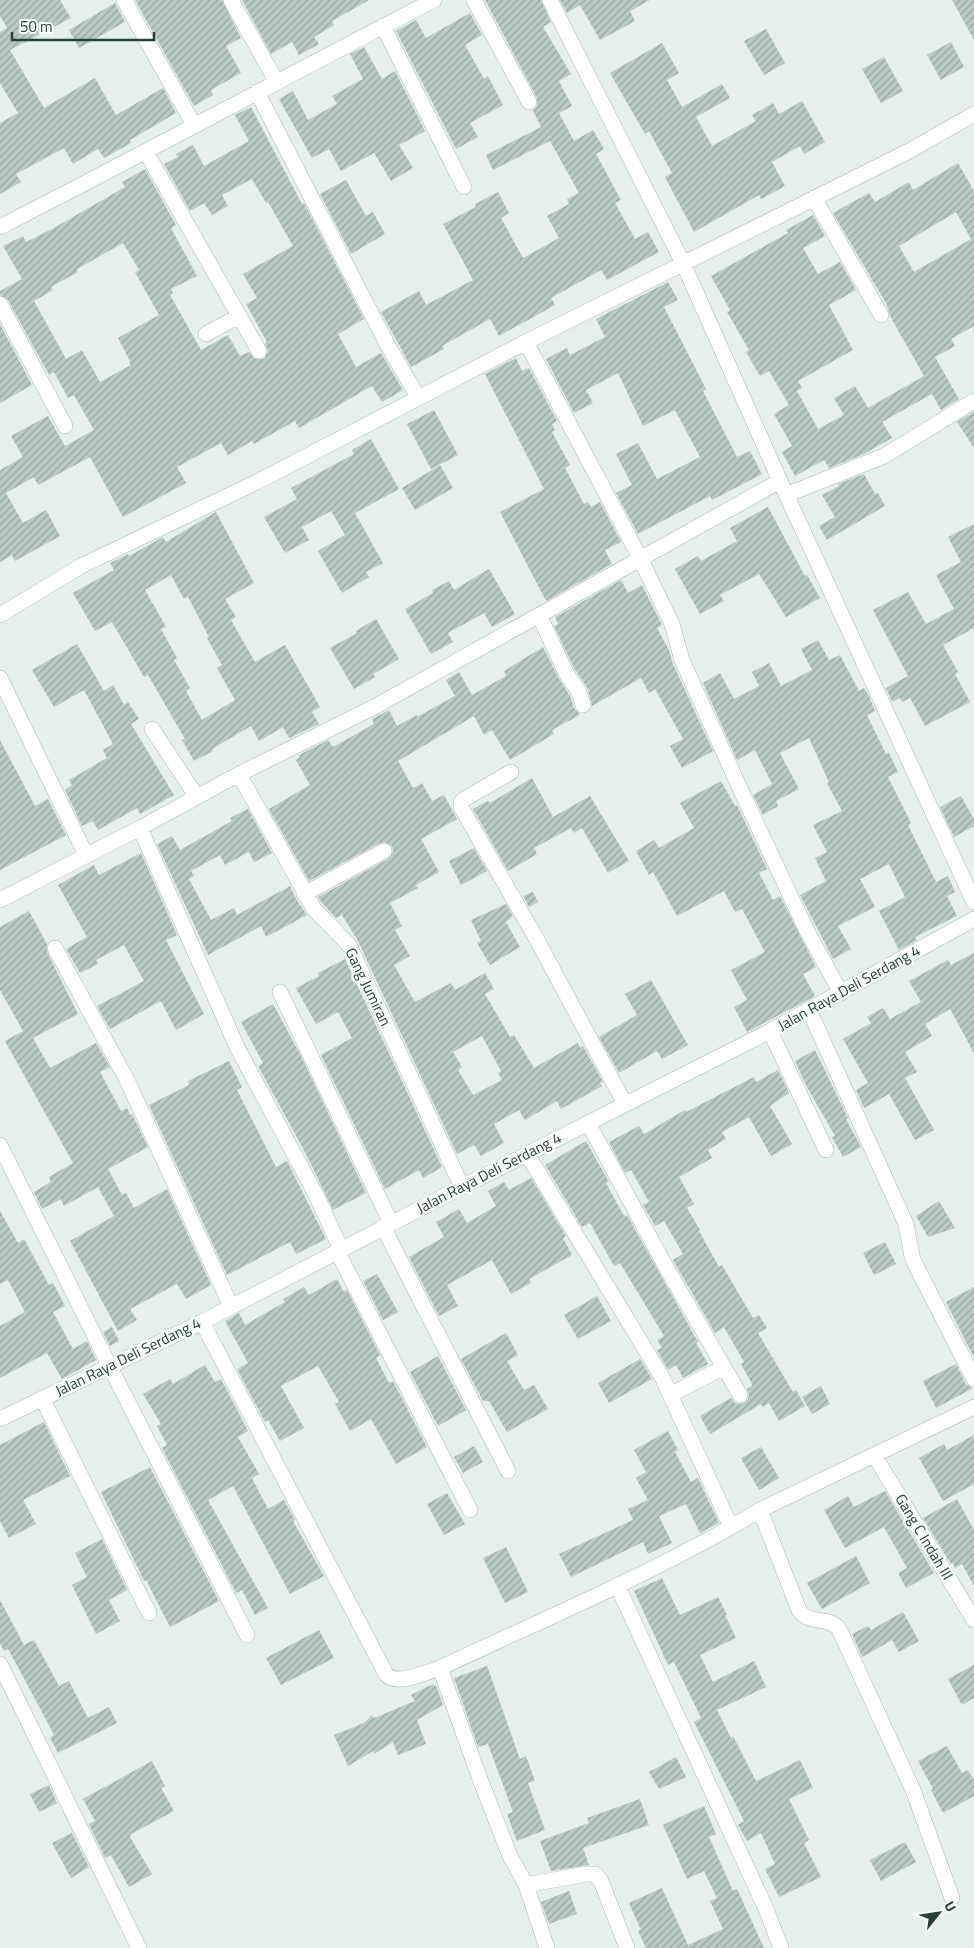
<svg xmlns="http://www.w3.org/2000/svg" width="974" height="1948" viewBox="0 0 974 1948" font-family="'Titillium Web',sans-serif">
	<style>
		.building { fill: url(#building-hatch); fill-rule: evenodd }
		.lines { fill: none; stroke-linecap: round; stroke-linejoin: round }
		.street-casing { stroke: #a8b8b2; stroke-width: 16 }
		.secondary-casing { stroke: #a4bbb3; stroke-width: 16 }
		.street { stroke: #fff; stroke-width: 15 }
		.secondary { stroke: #fff; stroke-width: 15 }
		.labels { text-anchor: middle; stroke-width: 5; stroke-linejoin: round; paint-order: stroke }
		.street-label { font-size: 15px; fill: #24423a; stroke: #f7fbf9 }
	</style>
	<defs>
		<pattern id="building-hatch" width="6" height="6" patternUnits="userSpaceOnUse" patternTransform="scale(1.25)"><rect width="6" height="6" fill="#bbcac4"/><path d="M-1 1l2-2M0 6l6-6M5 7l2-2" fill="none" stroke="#98a6a0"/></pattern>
	</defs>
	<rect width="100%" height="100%" fill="#e6efeb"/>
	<!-- building -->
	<path class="building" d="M0 0H60L71 18 10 50 44 108 95 78 116 115 163 88 176 113 130 140 131 143 104 158 98 149 73 164 64 148 16 174 21 182 0 194V123L18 113 0 83V32L7 28 0 16Z
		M135 0H222L241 38 226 46 241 73 211 90 213 95 194 106Z
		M242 0H369L332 21 334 25 314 37 319 44 299 55 292 42 271 54Z
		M485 0H541L551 22 543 27 571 74 559 81 572 106 559 113 574 141 593 130 604 149 596 154 621 200 615 203 635 239 648 232 659 252 607 280 601 270 551 298 555 305 499 336 490 319 442 346 444 349 411 367 381 312 419 291 426 305 473 280 443 224 476 207 475 204 498 192 509 213 501 218 523 258 559 238 547 216 569 204 567 199 579 193 550 141 493 170 486 155 541 127 533 111 537 106V98Z
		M560 0H650L630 11 635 21 600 40 580 5 567 13Z
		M952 0H974V40Z
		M115 3 125 22 79 48 69 30Z
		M470 13 482 35 465 45 484 79 488 76 503 105 470 123 478 137 456 149 396 31 416 20 426 38Z
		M766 29 785 63 764 75 744 41Z
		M951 42 964 67 941 80 927 55Z
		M662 43 679 73 667 80 682 107 722 84 730 98 696 117 712 146 756 121 752 115 773 103 779 114 802 101 825 142 804 154 800 146 772 162 785 186 761 199 759 195 694 232 665 177 672 173 649 131 645 134 610 73Z
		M364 47 382 79 395 71 425 131 399 145 413 168 391 181 374 153 341 171 329 149 312 158 279 99 293 91 308 120 337 104 332 96 363 79 350 54Z
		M884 57 903 91 881 103 862 69Z
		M251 107 302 204 304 203 364 319 338 334 356 367 381 353 403 390 382 402 372 386 299 428 295 421 254 444 252 441 228 455 221 443 177 467 186 483 123 517 90 457 38 485 34 477 6 493 23 523 46 510 60 536 15 561 12 555 0 562V470L23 457 11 436 48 416 65 446 94 430 74 395 68 398 54 372 49 375 8 300 0 295V291L22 279 3 246 23 236 26 242 54 228 125 187 122 182 145 169 176 225 171 228 197 276 171 289 173 293 170 295 201 350 228 335 240 356 249 352 255 359H264L268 352 265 343 267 342 246 304 257 298 243 274 293 246 268 202 266 203 252 179 222 195 228 206 212 215 204 203 190 211 164 164 178 157 176 154 193 145 204 166 249 141 235 115ZM123 243 139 270 135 272 159 315 118 338 130 361 129 362 131 365 100 382 82 350 66 359 34 301 53 290 51 287 78 272 77 269Z
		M958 163 974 191V326L951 339 955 346 935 357 959 399 941 410 932 394 882 422 892 438 862 455 829 468 824 460 795 476 782 452 792 446 774 414 789 405 769 371 760 376 746 352 749 350 727 312 730 310 711 276 788 233 786 230 813 215 825 236 803 248 818 274 840 262 856 290 829 305 853 350 798 381 802 388 797 391 818 429 844 415 834 398 855 386 868 408 924 376 890 316 887 305 833 213 869 193 875 202 909 182 913 190ZM956 212 971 239 914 272 899 246Z
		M346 180 366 216 373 212 385 234 351 254 320 194Z
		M668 282 678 300 664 307 706 389 703 391 737 457 750 451 762 474 712 500 710 496 638 534 616 493 632 485 616 454 638 443 657 479 700 457 675 410 643 426 618 373 586 390 593 403 574 413 546 359 567 348 570 355 605 337 596 319Z
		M0 324 32 385 0 403Z
		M516 358 522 371 529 368 557 421 552 424 555 430 552 432 570 465 565 468 584 504 588 502 591 507 600 502 621 542 605 550 612 564 546 601 500 512 544 489 485 374Z
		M434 410 458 455 431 469 407 424Z
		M974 412V448L957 422Z
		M371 439 399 489 355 513 383 563 366 572 369 577 342 593 318 551 345 535 331 511 302 527 309 540 285 553 264 517 297 499 291 488 354 454 352 450Z
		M440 465 453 488 415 510 402 488Z
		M864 474 875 494 878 493 885 506 827 540 819 526 835 517 822 495 839 486 838 484Z
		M768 507 805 576 807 575 820 598 786 617 759 574 720 595 724 601 700 614 675 569 698 556 701 561 737 541 730 528Z
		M216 512 254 583 225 599 236 617 231 620 255 662 285 645 320 707 312 712 319 724 289 738 283 727 259 741 251 726 212 749 213 751 194 761 182 740 185 739 148 675 144 677 112 622 95 631 73 593 114 570 110 563 128 554 129 556 163 537 166 542ZM171 575 184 599 188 597 209 637 207 638 222 665 217 668 235 700 202 720 186 691 190 688 174 660 177 658 161 629 166 627 145 590Z
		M974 524V628L943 645 958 672 955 674 970 702 925 726 910 698 902 702 900 698 892 702 886 688 908 676 873 610 908 592 926 624 954 609 936 575 961 562 948 537Z
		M489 569 515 614 492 627 484 613 448 633 453 642 431 654 405 609 433 593 432 590 449 581 454 590Z
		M621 580 628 593 642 585 662 625 657 628 669 650 673 664 713 751 682 768 670 746 683 739 655 689 649 693 641 678 592 706 588 689 574 668 554 626 558 624 555 617Z
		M376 619 399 659 373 674 375 677 354 689 330 648 357 633 356 631Z
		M818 640 829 660 840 655 859 691 864 688 869 696 875 711 867 715 886 754 889 753 898 772 888 777 911 823 908 825 936 882 948 876 955 892 947 896 957 916 915 937 917 940 899 950 879 911 905 897 889 864 860 879 875 907 838 926 851 949 833 959 800 895 826 881 815 858 827 852 813 825 842 811 827 783 829 782 809 738 780 753 799 789 776 801 778 806 763 815 753 795 772 784 755 750 737 760 703 683 720 673 734 699 759 686 752 672 769 663 781 686 812 670 801 649Z
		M77 644 104 691 113 685 124 705 128 702 139 719 131 724 174 795 140 814 137 808 98 830 93 821 82 826 65 790 72 785 69 780 107 758 103 750 113 744 84 690 54 707 32 670Z
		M543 647 558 677 570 696 574 708 580 714 576 717 552 730 554 734 510 760 492 730 484 735 474 716 398 761 413 788 422 783 432 801 444 795 457 819 421 839 439 872 416 885 418 888 390 903 402 926 395 930 410 956 394 965 415 1002 451 983 455 990 485 973 494 989 485 994 510 1037 514 1035 534 1068 578 1043 580 1048 583 1046 603 1082 600 1083 602 1086 561 1109 557 1101 525 1120 519 1110 494 1124 504 1143 481 1156 474 1145 457 1154 358 941 342 915 336 918 322 903 318 897 388 859 393 852 392 846 385 842 380 843 309 881 269 809 310 785 296 760 300 757 299 755 328 740 333 747 374 724 372 719 389 710 397 726 417 715V717L455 696 446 680 459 672 472 695 506 676 504 671ZM482 1036 501 1071 498 1073 502 1080 473 1095 458 1070 462 1067 453 1052Z
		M0 740 35 806 48 799 66 835 0 870Z
		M532 778 553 817 590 796 629 861 608 873 582 828 574 833 571 828 534 848 537 854 508 871 473 809 488 801 490 803Z
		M721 781 735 806 737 805 767 869 759 873 773 900 780 896 816 967 803 974 815 996 747 1032 734 1007 747 1000 731 970 765 952 742 909 735 912 724 891 677 916 653 872 649 875 636 851 654 840 659 848 694 828 680 803Z
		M961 796 974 819V826L954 837 940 807Z
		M248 809 272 853 254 862 249 852 225 865 220 855 191 871 194 876 189 879 211 920 234 908 237 915 290 886 296 899 307 915 266 937 261 926 208 955 157 844 172 836 180 850 232 821 230 818Z
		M474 848 487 871 461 885 449 861Z
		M141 853 177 935 166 940 204 1014 176 1030 161 1001 110 1029 97 1006 144 981 124 945 96 960 98 964 80 973 66 949 87 937 58 885 94 865 99 875Z
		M533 892 538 902 529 907 523 896Z
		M506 904 513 916 506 922 520 947 490 965 477 943 481 941 471 920Z
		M29 911 47 944V952L78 1014 33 1038 50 1068 96 1043 110 1067 100 1072 121 1111 127 1108 130 1115 132 1114 148 1147 108 1169 122 1195 126 1193 134 1208 167 1189 211 1285 186 1299 177 1284 130 1309 137 1320 118 1331 70 1241 114 1216 98 1187 64 1206 61 1199 42 1209 34 1192 51 1182 49 1177 73 1163 5 1041 23 1031 0 990V927Z
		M974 953V1053L950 1009 925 1024 932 1036 905 1052 917 1072 905 1078 934 1130 915 1140 889 1094 864 1108 856 1090 868 1083 843 1039 871 1023 867 1017 883 1008 890 1019 921 1002 909 981 948 960 951 965Z
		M345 959 442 1167 423 1178 419 1170 385 1189 321 1055 352 1038 338 1012 316 1024 296 988 319 976 318 973Z
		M651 980 688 1045 662 1059 657 1051 619 1073 599 1037 637 1015 625 994Z
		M273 1004 300 1054 366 1193 333 1210 305 1152 258 1066 263 1063 241 1022Z
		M815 1050 848 1118 846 1119 861 1147 843 1157 832 1137 835 1136 807 1087 795 1061Z
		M229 1061 242 1087 237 1090 276 1167 287 1161 326 1239 296 1254 290 1242 227 1275 149 1105 189 1085 188 1081Z
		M778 1070 789 1093 770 1106 792 1144 771 1156 749 1117 722 1132 726 1139 708 1150 712 1158 679 1177 694 1204 687 1208 700 1230 699 1231 719 1267 722 1265 753 1318 759 1315 767 1328 758 1333 793 1392 796 1390 805 1406 779 1421 769 1403 763 1407 761 1404 710 1434 700 1416 731 1398 735 1403 740 1404 744 1403 748 1399 749 1395 747 1389 751 1387 752 1384 741 1364 744 1362 724 1327 715 1333 673 1260 683 1254 664 1221 655 1226 643 1205 649 1202 631 1170 625 1173 609 1142 639 1126 644 1134 685 1110 686 1112 754 1077 756 1082Z
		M586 1141 609 1182 606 1183 624 1216 627 1215 698 1342 696 1343 708 1364 683 1378 676 1365 668 1370 657 1350 662 1348 657 1340 664 1336 620 1263 614 1266 590 1223 582 1227 545 1165Z
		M531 1178 566 1236 563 1238 572 1255 529 1279 531 1283 511 1294 492 1260 447 1285 458 1306 439 1316 409 1257 444 1237 436 1222 459 1209 467 1223 496 1206 488 1191 504 1182 509 1190Z
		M939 1201 955 1228 928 1237 916 1216Z
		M0 1211 18 1243 24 1239 49 1285 53 1283 65 1306 53 1312 73 1349 87 1341 96 1360 62 1379 47 1353 0 1378V1326L25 1312 8 1280 0 1284Z
		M885 1242 896 1264 874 1275 863 1253Z
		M377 1274 398 1312 383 1320 363 1281Z
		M337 1279 344 1292 347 1290 380 1355 376 1358 389 1383 393 1381 427 1447 396 1464 371 1419 350 1431 335 1404 339 1402 318 1366 281 1386 304 1428 280 1441 268 1420 265 1422 237 1369 248 1363 225 1321 239 1313 245 1325 285 1302 283 1299 304 1287 309 1295Z
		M974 1287V1358L946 1302Z
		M597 1296 611 1321 578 1339 564 1315Z
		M112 1327 119 1341 110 1346 103 1332Z
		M506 1333 518 1355 507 1361 524 1390 534 1385 548 1409 507 1432 489 1401H483L461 1359Z
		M438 1356 466 1410 438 1426 410 1372Z
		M640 1359 652 1379 609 1403 598 1383Z
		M956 1364 966 1384 973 1388 936 1408 923 1381Z
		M205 1365 215 1382 221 1379 248 1431 238 1437 259 1474 252 1478 268 1509 284 1500 295 1520 293 1521 324 1576 290 1594 233 1486 208 1500 268 1608 255 1615 242 1590 236 1593 162 1448 167 1445 157 1426 161 1424 143 1394 170 1379 173 1384Z
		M821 1386 830 1404 812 1414 802 1397Z
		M44 1422 70 1476 23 1500 36 1524 9 1538 0 1521V1445Z
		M668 1431 678 1450 675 1452 691 1482 698 1478 719 1523 700 1533 686 1504 659 1516 672 1543 648 1554 643 1542 571 1577 559 1554 633 1520 628 1509 648 1500 636 1478 646 1472 634 1450Z
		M974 1435V1484L943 1501 919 1458 944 1444 947 1450Z
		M474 1446 483 1462 463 1473 454 1457Z
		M761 1447 779 1478 759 1490 741 1458Z
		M150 1467 219 1601 170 1627 146 1580 144 1581 101 1492Z
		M885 1491 934 1573 906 1588 898 1573 907 1568 884 1527 845 1548 824 1510 848 1496 854 1507Z
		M447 1493 465 1524 444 1535 427 1504Z
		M957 1499 974 1530V1586L962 1564 955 1568 953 1563 951 1564 923 1518Z
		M102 1539 127 1590 109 1600 120 1621 96 1634 72 1585 87 1577 75 1553Z
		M506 1547 528 1592 505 1603 483 1558Z
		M856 1556 870 1583 822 1609 807 1583Z
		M662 1578 680 1615 718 1597 727 1615H725L736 1638 700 1655 713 1682 754 1661 766 1687 717 1710 731 1738 733 1736 756 1781 800 1760 813 1788 789 1799 809 1840 804 1843 821 1877 779 1897 765 1869 775 1864 761 1833 747 1841 738 1825 744 1821 694 1722 701 1718 674 1662 668 1665 634 1591Z
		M0 1600 24 1645 34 1640 59 1686 69 1681 88 1718 109 1707 117 1723 58 1753 50 1738 54 1735 26 1682 8 1649 4 1651 0 1643Z
		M903 1612 919 1641 899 1652 892 1640 862 1657 852 1634 868 1626 871 1630Z
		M319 1630 334 1658 281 1685 266 1658Z
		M974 1665V1698L962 1705 948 1679Z
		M487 1666 520 1759 526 1756 535 1781 528 1783 545 1830 517 1841 507 1814 513 1812 488 1744 478 1747 454 1678Z
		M433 1684 434 1686 436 1685 443 1705 417 1720 426 1744 398 1755 393 1742 374 1754 373 1751 348 1766 334 1735 364 1723 372 1715 374 1718 415 1701 411 1695Z
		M947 1746 962 1773 968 1770 974 1780V1796L943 1813 931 1790 933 1789 918 1761Z
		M676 1757 686 1777 659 1789 649 1772Z
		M152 1761 165 1786 161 1788 174 1811 131 1834 130 1837 152 1874 129 1887 111 1855 105 1858 89 1824 95 1821 83 1799Z
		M49 1785 57 1803 39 1812 30 1794Z
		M640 1799 649 1825 583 1848 589 1865 551 1871 540 1841 589 1823 587 1818Z
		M704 1806 716 1834 709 1837 733 1891 737 1889 764 1948H646L638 1931 641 1930 629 1903 662 1888 688 1945 723 1929 710 1901 717 1898 704 1871 687 1879 663 1825Z
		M72 1833 89 1867 71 1878 52 1843Z
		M905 1842 916 1862 881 1881 870 1860Z
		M569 1891 577 1914 549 1924 541 1902Z"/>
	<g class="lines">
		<!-- street casing -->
		<g class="street-casing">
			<path id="street" d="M124 0 194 125
				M231 0 276 81
				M474 0 529 102
				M550 0 683 263 780 481 974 902
				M383 26 464 187
				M257 92 387 344 418 397
				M146 152 259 351
				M814 198 881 315
				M0 227C145 153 289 75 434 0
				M0 304 65 426
				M206 334 239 316
				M526 342 640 558 672 624 682 660 742 793 807 931 841 993
				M786 495 884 456 974 401
				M0 615 81 566 257 482 526 342 911 150 974 114
				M539 615 566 673 579 692 583 705
				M0 678 86 855
				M152 729 197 797
				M511 772 463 800 461 803V807L536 938 625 1104
				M239 774 314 909 349 945 462 1187
				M140 828 237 1047 316 1195 341 1249
				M304 894 384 851
				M0 900 140 828 239 774 376 706 780 481
				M55 948 126 1078 231 1306
				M280 992 391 1223
				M809 1010 906 1224 912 1256 916 1266 974 1379
				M770 1031 826 1150
				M588 1123 666 1267 740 1395
				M0 1145 110 1367 247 1635
				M527 1154 662 1377 731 1527
				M383 1227 508 1471
				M337 1251 470 1510
				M202 1322 386 1674C396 1687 426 1672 440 1668
				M670 1395 724 1367
				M42 1398 149 1613
				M874 1455 974 1620
				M760 1510 799 1610C808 1625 830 1616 839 1629L913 1790 952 1898
				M617 1585 766 1909 781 1948
				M0 1664 139 1948
				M526 1885 586 1874H595L601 1881 627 1948
				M547 1948 526 1885 510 1856 480 1779 440 1668C548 1617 659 1571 760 1510L974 1407"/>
		</g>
		<!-- secondary casing -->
		<g class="secondary-casing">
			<path id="secondary" d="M0 1419 202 1322 462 1187 770 1031 974 919"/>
		</g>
		<!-- street -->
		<use href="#street" class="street"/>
		<!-- secondary -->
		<use href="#secondary" class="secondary"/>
	</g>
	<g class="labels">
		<!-- street labels -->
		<g class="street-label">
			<text transform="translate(368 987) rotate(64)" y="5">Gang Jumiran</text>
			<text transform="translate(849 988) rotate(-29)" y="5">Jalan Raya Deli Serdang 4</text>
			<text transform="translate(489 1173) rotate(-27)" y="5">Jalan Raya Deli Serdang 4</text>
			<text transform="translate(128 1357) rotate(-26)" y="5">Jalan Raya Deli Serdang 4</text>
			<text transform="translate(924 1537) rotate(59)" y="5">Gang C Indah III</text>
		</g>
	</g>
	<!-- north arrow -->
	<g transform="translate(939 1913) rotate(60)" stroke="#f7fbf9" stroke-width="4" paint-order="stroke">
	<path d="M0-4L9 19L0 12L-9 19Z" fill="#24423a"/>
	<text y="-8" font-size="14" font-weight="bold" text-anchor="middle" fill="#24423a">U</text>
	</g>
	<!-- scale -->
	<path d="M12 32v8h142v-8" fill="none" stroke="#24423a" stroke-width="2.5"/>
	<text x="20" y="32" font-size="15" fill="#24423a" stroke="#f7fbf9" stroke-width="4" paint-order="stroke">50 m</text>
</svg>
